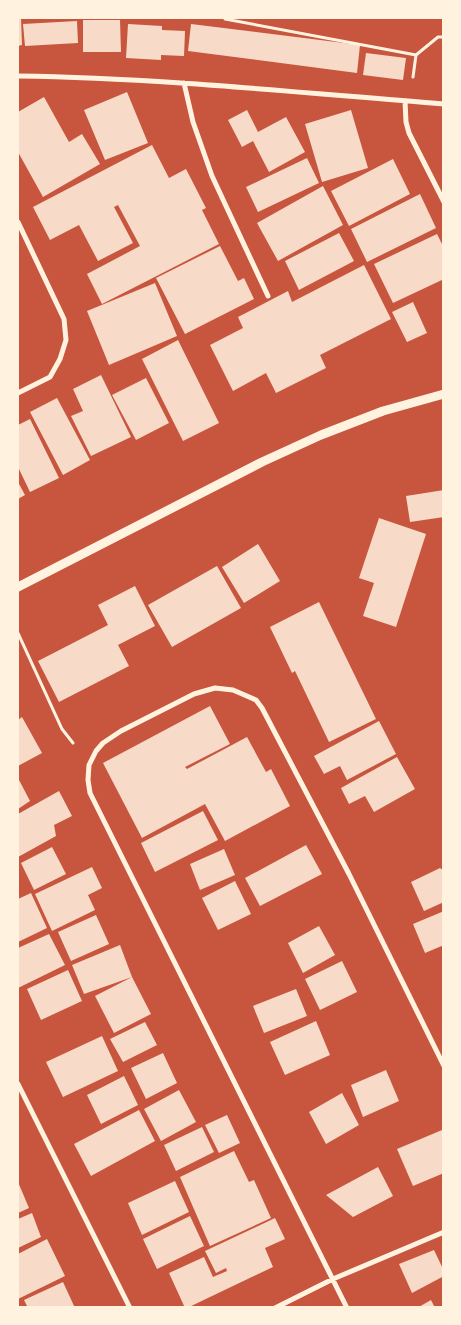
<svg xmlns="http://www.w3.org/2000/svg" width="461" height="1325" viewBox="0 0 461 1325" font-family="'Space Grotesk',sans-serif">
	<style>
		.building { fill: #f7dbc8 }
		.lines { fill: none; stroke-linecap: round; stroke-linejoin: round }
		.path { stroke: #fff3e0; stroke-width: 3 }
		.minor { stroke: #fff3e0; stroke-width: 5 }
		.tertiary { stroke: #fff3e0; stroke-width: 9 }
	</style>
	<rect width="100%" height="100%" fill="#c8553d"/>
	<!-- building -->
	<path class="building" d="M18 18H21L22 45 18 46Z
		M83 20H120L121 52H83Z
		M77 21 78 43 25 46 23 24Z
		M128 24 162 26V30L185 31 184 56 161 55V60L126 58Z
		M191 24 360 45 357 73 188 51Z
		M366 53 406 58 403 80 363 75Z
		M127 92 148 143 105 160 84 110Z
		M44 97 69 142 82 134 100 164 43 197 18 152V112Z
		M247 110 258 132 286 117 305 152 269 172 253 141 242 147 228 120Z
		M351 110 368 168 322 182 305 124Z
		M152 145 169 178 186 169 206 208 202 210 219 244 102 304 87 274 140 246 118 205 114 207 133 243 98 261 79 225 50 240 33 207Z
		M307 158 319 183 258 212 246 187Z
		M393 159 410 194 349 226 331 191Z
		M323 186 343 225 278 261 257 223Z
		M420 194 436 228 367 262 351 229Z
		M339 233 354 261 299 290 285 261Z
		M437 234 444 248V279L393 303 374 264Z
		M220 246 238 281 244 278 254 299 185 334 156 278Z
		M364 265 391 319 320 355 326 368 276 393 266 373 233 391 210 345 243 328 238 317 288 291 292 302Z
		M155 283 177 336 109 365 87 311Z
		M413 302 427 333 407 342 392 312Z
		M178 340 219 423 183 441 142 359Z
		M101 375 131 437 91 456 71 416 83 411 73 389Z
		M146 378 169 423 136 440 112 395Z
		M57 398 90 460 63 475 30 412Z
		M30 419 59 478 30 492 18 467V425Z
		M18 482 25 495 18 499Z
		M444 490V517L410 522 406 496Z
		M379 518 426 534 396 627 363 616 374 583 359 578Z
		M258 544 280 581 244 603 222 567Z
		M217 566 241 608 172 647 148 605Z
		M135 586 155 626 118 645 129 666 59 702 38 661 108 625 98 605Z
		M319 602 376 719 329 742 295 671 292 673 270 627Z
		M210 706 230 744 185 767 187 769 247 737 266 772 271 769 290 806 225 841 205 804 142 838 103 763Z
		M22 717 42 753 18 766V720Z
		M379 721 396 754 347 780 340 766 324 774 314 756Z
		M397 757 415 789 374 812 365 796 349 804 341 788Z
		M18 778 30 801 18 809Z
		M59 791 72 816 54 825 56 836 18 857V814Z
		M203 811 218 840 155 872 141 843Z
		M306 845 322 874 260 906 245 878Z
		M52 847 66 874 34 890 21 863Z
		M224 849 235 875 200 890 190 864Z
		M92 867 102 888 88 895 95 910 52 931 35 894Z
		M440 868 444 871V902L424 911 411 882Z
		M235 881 251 914 218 930 202 898Z
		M31 893 47 928 18 942V899Z
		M444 911V945L425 953 413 924Z
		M96 915 109 944 71 961 58 932Z
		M319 926 335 955 303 973 288 943Z
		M49 934 65 965 18 988V948Z
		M120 945 132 977 151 1014 114 1033 95 996 132 977 84 994 72 965Z
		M342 961 357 992 320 1010 305 979Z
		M68 970 82 1001 41 1020 27 989Z
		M296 989 307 1016 264 1033 253 1006Z
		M316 1021 330 1055 285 1075 270 1042Z
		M145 1022 157 1045 123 1062 110 1039Z
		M102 1036 118 1071 63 1097 46 1062Z
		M163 1053 177 1083 146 1099 131 1068Z
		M386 1070 399 1101 363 1117 351 1085Z
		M124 1076 138 1105 101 1124 87 1095Z
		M179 1090 196 1122 161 1141 144 1109Z
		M342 1093 359 1125 326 1144 309 1112Z
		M139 1110 155 1141 91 1176 74 1144Z
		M227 1115 240 1143 219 1153 205 1125Z
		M202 1127 214 1152 176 1171 164 1145Z
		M442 1130 444 1133V1173L413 1186 397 1149Z
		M234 1151 249 1182 254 1180 271 1218 210 1246 180 1177Z
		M378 1167 393 1196 353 1217 326 1195Z
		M175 1181 189 1212 142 1235 128 1203Z
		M18 1182 29 1208 18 1213Z
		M32 1213 41 1237 18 1248V1219Z
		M190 1216 204 1246 157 1269 143 1239Z
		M275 1218 285 1239 265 1248 273 1267 187 1308H185L169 1273 204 1257 213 1277 227 1271 226 1268 216 1273 205 1251Z
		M47 1239 65 1276 18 1299V1254Z
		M434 1250 444 1271V1276L412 1293 399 1264Z
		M63 1282 75 1308H28L24 1300Z
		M431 1300 435 1308H417Z"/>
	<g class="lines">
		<!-- path -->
		<path class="path" d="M225 18V19L416 55
			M413 77 416 55 438 37H444
			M18 633 62 729 73 743"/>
		<!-- minor -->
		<path class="minor" d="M18 76C160 78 302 93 444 104
			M184 83 193 122 212 176 268 296
			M405 101 406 122 409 133 444 202
			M18 222 64 319 66 340 60 359 50 377 18 393
			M18 1084 130 1308
			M275 1308 333 1279 444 1232
			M347 1308 90 793 88 780 89 765 96 751 103 743 121 731 194 694 215 688 233 690 256 700 262 708 349 874 444 1066"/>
		<!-- tertiary -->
		<path class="tertiary" d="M18 587 262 462 321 435 383 411 444 394"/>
	</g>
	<!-- border -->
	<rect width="461" height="1325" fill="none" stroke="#fff3e0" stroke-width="38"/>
</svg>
